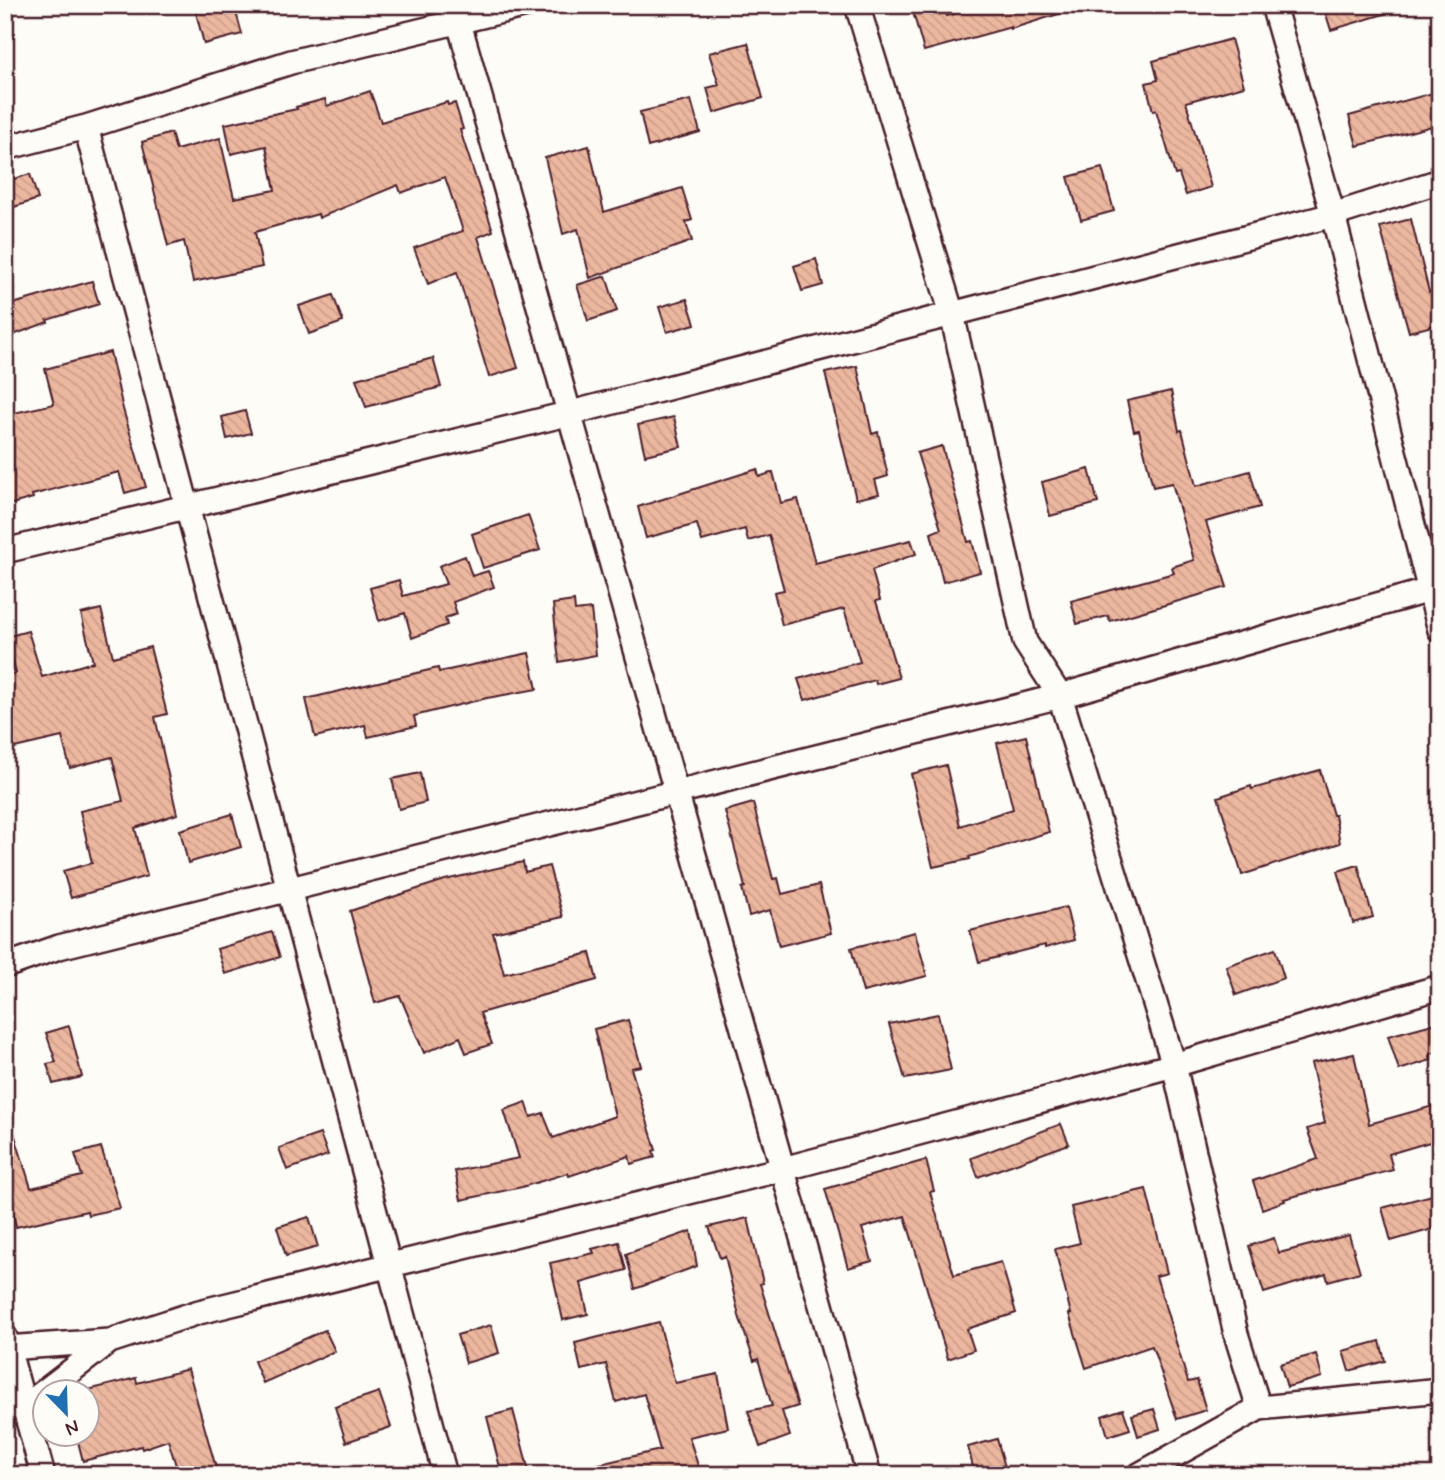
<svg xmlns="http://www.w3.org/2000/svg" width="1445" height="1480" viewBox="0 0 1445 1480" font-family="Mynerve,sans-serif">
	<style>
		.building { fill: url(#building-back-hatch); stroke: #4a1f2b; stroke-width: 2 }
		.lines { fill: none; stroke-linecap: round; stroke-linejoin: round }
		.minor-casing { stroke: #4a1f2b; stroke-width: 28 }
		.minor { stroke: #fdfcf7; stroke-width: 23 }
	</style>
	<defs>
		<pattern id="building-back-hatch" width="6" height="6" patternUnits="userSpaceOnUse" patternTransform="scale(1.75)"><rect width="6" height="6" fill="#ecb79f"/><path d="M-1 5l2 2M0 0l6 6M5-1l2 2" fill="none" stroke="#cc9d89"/></pattern>
	</defs>
	<rect width="100%" height="100%" fill="#fdfcf7"/>
	<filter id="ink" filterUnits="userSpaceOnUse"><feTurbulence type="fractalNoise" baseFrequency=".0143" numOctaves="2"/><feDisplacementMap in="SourceGraphic" scale="14" xChannelSelector="R" yChannelSelector="G"/><feConvolveMatrix kernelMatrix="1 2 1 2 8 2 1 2 1" color-interpolation-filters="sRGB"/></filter>
	<g filter="url(#ink)">
		<!-- building -->
		<path class="building" d="M194 5H234L242 34 204 44Z
			M911 5H944L947 16 986 5H1064L1065 12 1011 29V27L924 51Z
			M1323 5H1393L1394 11 1331 30Z
			M1231 39 1244 86 1186 102 1211 187 1186 195 1179 174 1175 175 1156 110 1153 111 1146 83 1158 80 1153 61Z
			M748 43 763 98 714 113 707 88 719 85 709 53Z
			M370 91 381 122 447 102 448 105 455 103 463 129 460 130 493 231 478 237 518 368 489 377 457 272 428 284 414 248 463 231 445 177 401 193 398 185 319 218 318 214 255 232 262 267 193 282 184 241 168 246 142 142 171 133 176 150 220 138 234 198 275 190 266 146 231 154 225 124 297 109 296 107 325 99 327 106Z
			M1440 91V124L1357 146 1349 116Z
			M691 100 700 132 648 147 640 112Z
			M589 146 604 212 682 188 692 220 686 222 692 241 590 278 578 229 563 234 545 158Z
			M1102 168 1114 211 1081 220 1068 177Z
			M30 174 38 199 5 210V182Z
			M1411 219 1429 292 1440 289V324L1409 332 1380 227Z
			M816 259 823 285 802 291 794 266Z
			M606 276 617 311 588 321 577 285Z
			M92 281 99 304 47 320 48 322 5 338V312L15 309 13 304Z
			M333 295 343 322 309 334 299 306Z
			M687 299 695 324 667 332 659 307Z
			M110 352 123 409 146 487 125 493 119 472 32 495 33 498 5 506V415L54 404 45 369Z
			M433 358 441 387 366 407 356 379Z
			M857 366 872 434 878 432 888 476 875 480 879 494 856 499 825 373Z
			M1171 391 1179 431 1182 430 1196 486 1250 471 1260 507 1206 522 1227 587 1110 621 1108 616 1077 624 1071 601 1174 573 1172 567 1194 560 1172 483 1153 487 1139 430 1134 431 1127 401Z
			M245 411 251 433 227 439 222 417Z
			M674 417 681 447 645 455 638 425Z
			M942 446 968 542 972 541 980 572 943 582 931 533 941 529 917 453Z
			M757 469 759 477 773 472 781 503 798 499 815 563 911 540 916 554 872 570 880 600 876 601 899 678 876 684 875 680 805 700 798 679 860 662 844 609 782 625 774 592 784 590 769 535 748 541 745 529 702 541 697 524 646 538 638 507Z
			M1089 469 1098 503 1050 516 1042 482Z
			M528 515 540 550 483 568 472 534Z
			M465 556 472 576 488 571 494 587 453 602 457 614 445 618 447 625 412 638 405 613 379 621 370 588 399 580 403 596 446 584 439 566Z
			M574 601 575 611 591 609 596 655 559 662 553 604Z
			M101 609 113 657 150 647 167 714 155 717 177 814 135 828 147 876 71 898 63 871 92 863 80 811 123 801 112 757 70 768 62 737 10 749 5 723 14 722 5 694V676L16 673 6 637 28 631 42 677 93 662 81 614Z
			M529 653 537 689 487 698 414 716 416 726 368 737 365 725 315 737 306 699 438 668 439 672Z
			M1026 736 1049 832 969 857 970 859 933 867 911 774 946 765 960 826 1013 809 997 743Z
			M1320 770 1333 815H1335L1340 843 1242 875 1218 797 1251 786 1252 789Z
			M420 773 426 802 399 809 392 779Z
			M753 803 773 879 778 878 782 894 819 885 831 933 779 946 770 910 749 916 742 888 745 887 725 811Z
			M232 814 241 847 188 863 180 830Z
			M523 862 525 872 549 866 563 917 493 933 504 974 590 953 597 980 480 1013 492 1044 466 1053 460 1037 424 1053 400 996 375 1003 350 911 445 880Z
			M1358 865 1373 917 1353 923 1338 871Z
			M1066 907 1074 940 1045 948V945L979 962 970 931Z
			M272 932 280 957 225 974 217 949Z
			M915 932 927 976 863 992 851 948Z
			M1275 949 1284 978 1236 995 1226 966Z
			M938 1014 951 1070 905 1079 889 1024Z
			M628 1020 641 1066 631 1068 656 1150 653 1151 655 1157 631 1164 629 1156 569 1176 568 1173 522 1187 461 1200 455 1171 519 1158 504 1110 526 1102 531 1117 543 1113 553 1138 615 1116 594 1029Z
			M1440 1022V1052L1430 1054 1431 1060 1399 1070 1388 1036Z
			M69 1026 82 1077 53 1084 47 1064 56 1062 46 1033Z
			M1354 1054 1369 1124 1440 1104V1139L1389 1154 1393 1170 1284 1199 1285 1201 1262 1209 1253 1181 1318 1159 1307 1129 1325 1123 1311 1063Z
			M11 1123 31 1188 82 1176 75 1154 101 1147 120 1208 88 1215 87 1211 16 1227 5 1177V1124Z
			M1061 1124 1069 1144 978 1177 971 1158Z
			M320 1134 328 1155 287 1170 279 1148Z
			M926 1160 934 1191 930 1192 954 1275 1001 1262 1016 1313 967 1329 974 1350 948 1359 905 1216 862 1228 872 1261 848 1268 825 1189Z
			M1146 1189 1167 1273 1156 1276 1188 1382 1197 1380 1206 1410 1177 1419 1152 1346 1086 1368 1069 1314H1071L1055 1249 1080 1243 1071 1207Z
			M1440 1193V1227L1391 1241 1382 1208Z
			M309 1217 318 1247 286 1256 277 1227Z
			M748 1218 763 1283 760 1284 798 1406 782 1411 790 1436 760 1447 748 1411 772 1406 758 1359 754 1361 739 1316 725 1256 720 1258 709 1227Z
			M691 1231 697 1266 635 1289 626 1254Z
			M1349 1235 1360 1272 1328 1281 1326 1274 1264 1293 1249 1246 1274 1238 1279 1253Z
			M619 1242 626 1270 581 1283 588 1314 563 1320 550 1263 594 1253 592 1249Z
			M659 1322 675 1383 718 1374 728 1428 689 1437 701 1475H592L591 1466 660 1450 644 1394 616 1402 606 1364 581 1370 575 1343Z
			M491 1325 499 1353 466 1363 457 1335Z
			M325 1330 335 1351 263 1383 254 1361Z
			M1380 1341 1385 1361 1349 1371 1343 1351Z
			M1316 1354 1322 1377 1287 1387 1280 1364Z
			M188 1369 218 1475H179L168 1440 142 1449 141 1446 83 1461 76 1434H88V1390L136 1378 137 1383Z
			M379 1392 391 1427 346 1442 335 1407Z
			M1123 1409 1130 1429 1108 1436 1102 1416Z
			M1154 1409 1160 1429 1138 1436 1132 1415Z
			M513 1410 530 1475H502L487 1417Z
			M997 1439 1005 1467 975 1475 968 1447Z"/>
		<g class="lines">
			<!-- minor casing -->
			<g class="minor-casing">
				<path id="minor" d="M454 5 869 1475
					M857 5 952 314 1025 642 1060 696 1174 1065 1236 1334 1259 1408
					M1273 5 1333 215 1440 630
					M86 127 445 1475
					M5 148 86 127 291 62 527 5
					M5 551 571 413 1333 215 1440 181
					M5 966 59 947 1060 696 1440 587
					M5 1337 43 1475
					M5 1348 110 1341 199 1312 783 1169 1174 1065 1440 987
					M5 1405 24 1407 110 1341
					M1139 1475 1259 1408 1440 1390"/>
			</g>
			<!-- minor -->
			<use href="#minor" class="minor"/>
		</g>
	</g>
	<!-- margin -->
	<rect width="1445" height="1480" fill="none" stroke="#fdfcf7" stroke-width="28"/>
	<rect x="14" y="14" width="1417" height="1452" fill="none" stroke="#4a1f2b" stroke-width="2.5" filter="url(#ink)"/>
	<!-- north arrow -->
	<g transform="translate(66 1413) rotate(157)"><circle r="33" fill="#fdfcf7" stroke="#b5a4a5" stroke-width="2"/>
	<path d="M0-5L12 26L0 18L-12 26Z" fill="#1f6fb2"/>
	<text y="-10" font-size="19" font-weight="bold" text-anchor="middle" fill="#4a1f2b">N</text>
	</g>
</svg>
